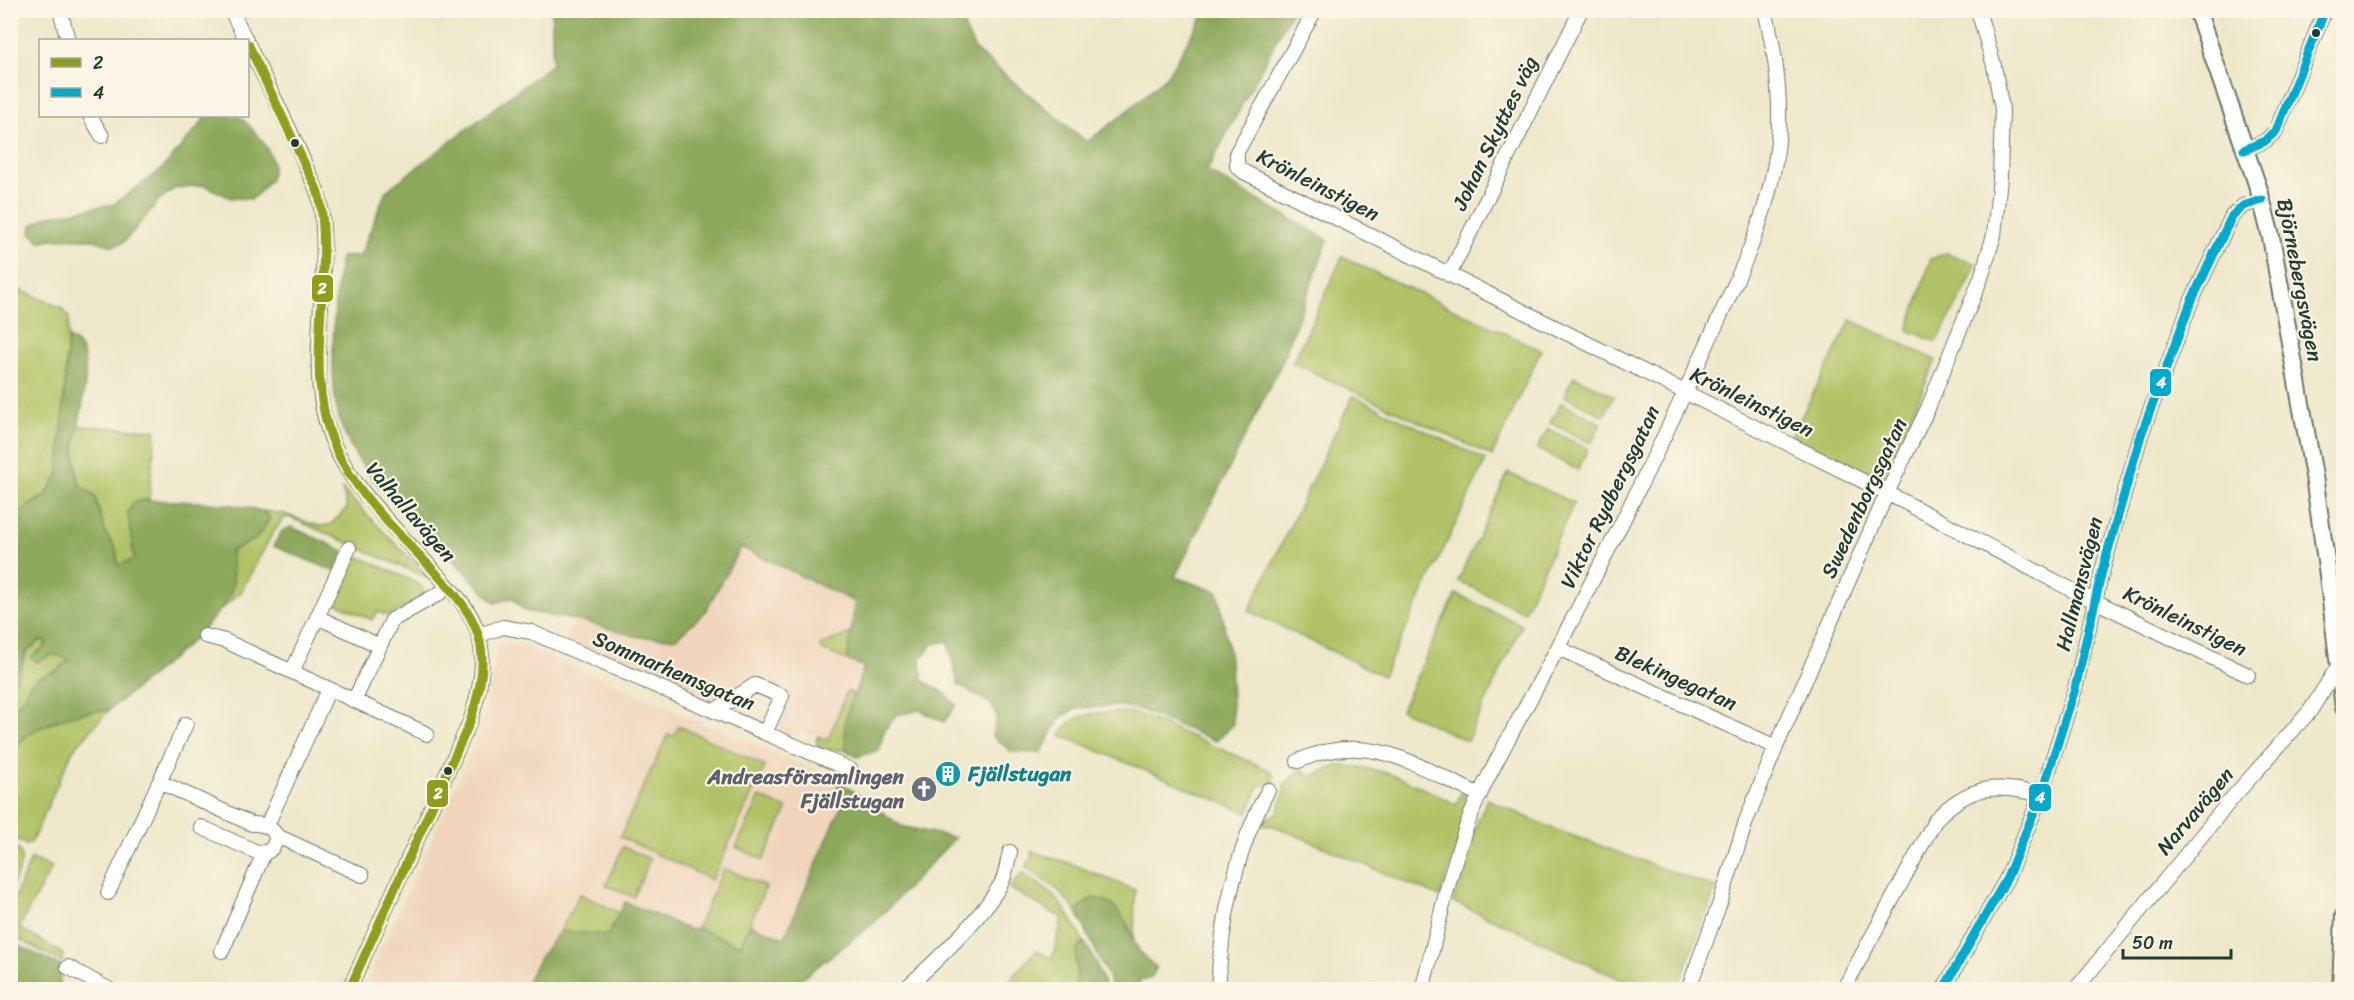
<svg xmlns="http://www.w3.org/2000/svg" width="2354" height="1000" viewBox="0 0 2354 1000" font-family="Sriracha,sans-serif">
	<style>
		.built { fill: #f0d5bc }
		.green { fill: #b0c265; stroke: #68804c; stroke-width: 1.5 }
		.forest { fill: #8ca85a; stroke: #567247; stroke-width: 1.5 }
		.lines { fill: none; stroke-linecap: round; stroke-linejoin: round }
		.minor-casing { stroke: #677868; stroke-width: 16 }
		.tertiary-casing { stroke: #677868; stroke-width: 20 }
		.minor { stroke: #fff; stroke-width: 14 }
		.tertiary { stroke: #fff; stroke-width: 16 }
		.bus-1-casing { stroke: #fcf5e5; stroke-width: 14 }
		.bus-2-casing { stroke: #fcf5e5; stroke-width: 14 }
		.bus-1 { stroke: #8f9e1a; stroke-width: 9 }
		.bus-2 { stroke: #00a9ce; stroke-width: 9 }
		.bus-dot { fill: #1f3d34; stroke: #fcf5e5; stroke-width: 2 }
		.labels { text-anchor: middle; stroke-width: 4.5; stroke-linejoin: round; paint-order: stroke }
		.street-label { font-size: 21px; fill: #1f3d34; stroke: #fcf5e5 }
		.culture-label { font-size: 21px; font-weight: bold; fill: #0d838f; stroke: #fcf5e5; text-anchor: start }
		.worship-label { font-size: 21px; font-weight: bold; fill: #5b616d; stroke: #fcf5e5; text-anchor: end }
		.line-badge { stroke: #fcf5e5; stroke-width: 2 }
		.badge-label { font-size: 16px; text-anchor: middle; font-weight: bold; fill: #fff }
	</style>
	<rect width="100%" height="100%" fill="#fcf5e5"/>
	<filter id="ink" filterUnits="userSpaceOnUse"><feTurbulence type="fractalNoise" baseFrequency=".0167" numOctaves="2"/><feDisplacementMap in="SourceGraphic" scale="12" xChannelSelector="R" yChannelSelector="G"/><feConvolveMatrix kernelMatrix="1 2 1 2 8 2 1 2 1" color-interpolation-filters="sRGB"/></filter>
	<filter id="wash" filterUnits="userSpaceOnUse"><feTurbulence type="fractalNoise" baseFrequency=".008" numOctaves="4" result="noise"/><feDisplacementMap in="SourceGraphic" scale="24" xChannelSelector="R" yChannelSelector="G"/><feGaussianBlur stdDeviation="1.35" result="paint"/><feColorMatrix in="noise" values="0 0 0 0 0 0 0 0 0 0 0 0 0 0 0 0 0 1.4 0 .05"/><feComposite in="paint" operator="in"/></filter>
	<g filter="url(#wash)">
		<rect width="100%" height="100%" fill="#eee7c9"/>
		<!-- built -->
		<path class="built" d="M741 547 855 603 852 617 853 632 847 660 864 667 845 722 846 750H824L817 747V736L803 731 792 737 778 731 790 699 749 681 718 697 707 700 565 640 575 619 590 623 705 612Z
			M505 642 522 645 822 774 839 784 835 793 845 798 784 938 740 946 693 927 690 930 608 936 543 953 522 989 363 990 475 744 486 708 497 649Z"/>
		<!-- green -->
		<path class="green" d="M1946 253 1976 264 1966 288 1936 342 1908 330 1931 259Z
			M1342 257 1541 350 1492 456 1293 363Z
			M11 286 62 308 69 318 59 473 46 495 13 515 11 528Z
			M1851 320 1936 360 1881 482 1791 437Z
			M1574 376 1614 396 1604 416 1564 396Z
			M1353 396 1486 460 1383 676 1249 611Z
			M1561 403 1601 423 1591 443 1550 423Z
			M79 426 156 430 149 499 134 502 128 513 134 560 118 566 116 550 105 532 95 497 79 484C76 464 73 446 79 426Z
			M1548 429 1588 449 1578 470 1537 449Z
			M1508 473 1574 503 1524 612 1458 581Z
			M342 489 430 579 289 517 283 519 271 536 241 592 219 611 233 584 231 551 256 539 270 518 263 511 284 514 319 526 330 525 347 508Z
			M355 555 417 583 423 588V595L390 616 377 612 372 620 329 600 347 560Z
			M1456 594 1522 625 1467 741 1401 710Z
			M853 632 847 660 822 650 820 646 823 644Z
			M47 640 44 648 31 657 55 654 69 660 56 671 39 677 31 683 21 701 11 711 10 685C27 673 18 642 47 640Z
			M847 691 853 694 845 722 846 750H824L817 747V736L828 740Z
			M92 710H109L73 750 31 843 26 845 11 836 10 750 33 731 69 716Z
			M1122 712 1134 713 1153 720 1270 770 1274 775V781L1259 786 1248 813 1060 735C1076 709 1096 714 1122 712Z
			M679 726 765 766 712 880 620 837 668 734 674 736Z
			M1338 766C1387 766 1412 784 1456 804L1461 793 1466 796 1470 806 1440 897 1277 827 1257 823 1278 813 1284 793V785L1302 768 1309 777Z
			M760 797 787 809 763 860 736 847Z
			M1487 799 1551 828 1716 888 1677 989H1641L1517 930 1453 902 1474 831Z
			M11 844C31 854 17 873 11 889Z
			M623 847 650 859 634 897 606 885Z
			M1031 851 1072 864 1135 890 1134 939 1126 920 1081 906 1077 912 1059 891 1026 867 1032 856Z
			M31 859 52 867 19 928 63 954 62 962 11 935V906Z
			M724 868 766 887 740 946 697 928Z
			M1022 873C1058 896 1064 904 1084 942L1076 951 1077 976 1074 989 1001 990 1036 950 1052 959 1062 918 1009 888Z
			M580 894 620 913 608 936 560 931Z"/>
		<!-- forest -->
		<path class="forest" d="M552 11H957L975 50 1087 142 1125 113 1167 76 1206 11H1292L1207 171 1328 240 1281 364 1175 577 1218 592 1230 658 1233 725 1216 741 1141 710 1120 706 1076 708 1060 718 1041 753 1012 752 992 736 997 717 991 704 958 684 948 641 933 644 921 658 922 680 943 692 956 705 944 722 920 710 896 715 884 731 879 750 857 757 846 750 845 722 864 667 847 660C851 639 852 622 855 602L741 547 705 612 676 638 638 637 590 623 525 611 512 598 495 603C471 578 446 553 421 529 390 497 356 468 341 425 327 387 334 298 341 257L360 256 386 191 552 64Z
			M204 116H239C254 130 279 153 271 177 268 184 258 193 252 199L231 198 204 185 176 188 160 199 124 242 113 246 91 239H52L40 242 31 233 32 225 48 216 114 204 162 169 203 121Z
			M68 337C71 340 77 343 79 346 93 364 80 417 76 438 73 453 76 469 79 484L95 497 105 532 116 549 118 566 134 559 128 513 134 502C154 498 247 503 263 512 266 513 268 516 270 518L256 539 231 551C231 561 234 574 233 584 226 622 140 684 109 710 84 711 54 718 32 732 25 737 18 744 11 750V711L21 701 31 683 39 677 56 671 69 660 55 654 37 662 31 657 44 648 47 641H39L24 654 16 681 11 685V528L13 515 46 496 59 473Z
			M291 527 345 551 334 571 273 546 282 531Z
			M842 783 901 826 955 838 874 923 788 989H522L543 953 560 931 608 935 625 902 690 930 697 928 740 946 750 924 784 938 845 798 835 793 839 784Z
			M1093 898C1123 900 1127 931 1140 952 1144 958 1151 963 1157 968L1150 979 1139 980 1140 989H1111L1108 976 1077 912 1081 906Z
			M11 942 61 966 59 989H11Z
			M1084 942 1095 960 1106 989H1074L1077 976 1076 951Z"/>
	</g>
	<g filter="url(#ink)">
		<g class="lines">
			<!-- minor casing -->
			<g class="minor-casing">
				<path id="minor" d="M60 10 68 40
					M231 10 246 40
					M1315 10 1237 152V166L1244 172 1887 493 2074 591 2248 675
					M248 44C267 85 289 125 306 167 311 178 318 189 320 201 334 282 300 371 335 447 354 491 402 535 434 571 451 589 470 608 478 633 487 662 479 694 470 722L349 990
					M90 116 102 136
					M2244 150 2265 141 2276 131 2325 10
					M1449 275 1581 10
					M317 617 380 646
					M479 635 503 627 531 632 851 770
					M205 636 225 641 427 734
					M1558 648 1776 747
					M292 672 349 548
					M354 701 392 620 440 593
					M714 711 755 685 782 696 765 733
					M1298 761C1369 729 1416 766 1480 795
					M160 782 252 824C269 823 286 835 269 851L259 853 201 827
					M267 825 329 689
					M275 835 362 875
					M108 893 186 724
					M222 951 264 853
					M68 967 110 990
					M904 990C936 961 980 920 1001 884 1006 875 1007 862 1010 852
					M1218 990C1221 919 1235 852 1268 790
					M1422 990C1439 926 1451 857 1479 796 1502 747 1531 699 1556 651 1608 552 1658 452 1704 351 1730 293 1761 236 1773 173 1785 120 1778 63 1765 10
					M1688 990 1721 900 1746 821 1776 747 1887 493 1928 408 1981 278 1994 235 2000 178 2002 109 1994 66 1978 10
					M1843 990 1936 819C1969 785 1996 783 2041 795
					M1943 990 2007 878 2041 795 2075 689 2101 575 2141 435 2191 302 2232 216 2243 206 2262 200
					M2075 990 2234 796 2310 711 2342 660"/>
			</g>
			<!-- tertiary casing -->
			<g class="tertiary-casing">
				<path id="tertiary" d="M2197 10 2259 190 2271 237 2314 476 2328 575 2344 708
					M2341 990 2344 916"/>
			</g>
			<!-- minor -->
			<use href="#minor" class="minor"/>
			<!-- tertiary -->
			<use href="#tertiary" class="tertiary"/>
			<!-- bus-1 casing -->
			<g class="bus-1-casing">
				<path id="bus-1" d="M248 44C267 85 287 126 306 167 311 178 318 188 320 200 334 282 301 368 335 447 356 495 399 533 434 571 453 592 474 613 480 642 486 669 478 696 470 722L349 990"/>
			</g>
			<!-- bus-2 casing -->
			<g class="bus-2-casing">
				<path id="bus-2" d="M2244 150 2265 141 2276 131 2325 10
					M1943 990 2007 878 2041 795 2075 689 2101 575 2141 435 2191 302 2232 216 2243 206 2262 200"/>
			</g>
			<!-- bus-1 -->
			<use href="#bus-1" class="bus-1"/>
			<!-- bus-2 -->
			<use href="#bus-2" class="bus-2"/>
		</g>
	</g>
	<!-- icons -->
	<defs>
		<g id="building-disc" transform="scale(1.35)"><circle r="9.5" fill="#0f9aa8" stroke="#fcf5e5"/><path d="M-4-6H4V6H1V3H-1V6H-4ZM-2.5-4.3h1.7v1.8h-1.7ZM.8-4.3h1.7v1.8H.8ZM-2.5-1h1.7V.8h-1.7ZM.8-1h1.7V.8H.8Z" fill="#fff"/></g>
		<g id="church-disc" transform="scale(1.35)"><circle r="9.5" fill="#6b7280" stroke="#fcf5e5"/><path d="M-1.2-6h2.4v3.5h3.3v2.4h-3.3V6h-2.4V-.1h-3.3v-2.4h3.3Z" fill="#fff"/></g>
	</defs>
	<g fill-rule="evenodd">
		<use href="#building-disc" x="948" y="774"/>
		<use href="#church-disc" x="924" y="789"/>
	</g>
	<!-- markers -->
	<g class="bus-dot">
		<circle cx="2316" cy="33" r="5"/>
		<circle cx="295" cy="143" r="5"/>
		<circle cx="448" cy="771" r="5"/>
	</g>
	<g class="labels">
		<!-- street labels -->
		<g class="street-label">
			<text transform="translate(1495 133) rotate(-64)" y="7">Johan Skyttes väg</text>
			<text transform="translate(1318 185) rotate(27)" y="7">Krönleinstigen</text>
			<text transform="translate(2300 280) rotate(79)" y="7">Björnebergsvägen</text>
			<text transform="translate(1752 402) rotate(26)" y="7">Krönleinstigen</text>
			<text transform="translate(1610 497) rotate(-64)" y="7">Viktor Rydbergsgatan</text>
			<text transform="translate(1864 498) rotate(-65)" y="7">Swedenborgsgatan</text>
			<text transform="translate(411 512) rotate(49)" y="7">Valhallavägen</text>
			<text transform="translate(2079 584) rotate(-76)" y="7">Hallmansvägen</text>
			<text transform="translate(2185 621) rotate(26)" y="7">Krönleinstigen</text>
			<text transform="translate(674 671) rotate(23)" y="7">Sommarhemsgatan</text>
			<text transform="translate(1676 678) rotate(24)" y="7">Blekingegatan</text>
			<text transform="translate(2195 811) rotate(-50)" y="7">Narvavägen</text>
		</g>
		<!-- culture labels -->
		<g class="culture-label">
			<text x="968" y="781">Fjällstugan</text>
		</g>
		<!-- worship labels -->
		<g class="worship-label">
			<text x="904" y="784">Andreasförsamlingen<tspan x="904" dy="24">Fjällstugan</tspan></text>
		</g>
	</g>
	<g class="line-badge">
		<rect x="311" y="274" width="23" height="29" rx="6" fill="#8f9e1a"/>
		<rect x="2149" y="368" width="23" height="29" rx="6" fill="#00a9ce"/>
		<rect x="426" y="779" width="23" height="29" rx="6" fill="#8f9e1a"/>
		<rect x="2028" y="783" width="24" height="29" rx="6" fill="#00a9ce"/>
	</g>
	<g class="badge-label">
		<text x="322" y="294">2</text>
		<text x="2161" y="388">4</text>
		<text x="438" y="799">2</text>
		<text x="2040" y="803">4</text>
	</g>
	<!-- margin -->
	<rect width="2354" height="1000" fill="none" stroke="#fcf5e5" stroke-width="36"/>
	<!-- legend -->
	<rect x="39" y="39" width="210" height="78" fill="#fcf5e5" stroke="#a4ab9e" stroke-width="1.5"/>
	<rect x="51" y="58" width="30" height="9" fill="#8f9e1a" stroke="#a4ab9e" stroke-width="1.5"/>
	<text x="93" y="69" font-size="18" fill="#1f3d34">2</text>
	<rect x="51" y="88" width="30" height="9" fill="#00a9ce" stroke="#a4ab9e" stroke-width="1.5"/>
	<text x="93" y="99" font-size="18" fill="#1f3d34">4</text>
	<!-- scale -->
	<path d="M2123 949v9h108v-9" fill="none" stroke="#1f3d34" stroke-width="3"/>
	<text x="2132" y="949" font-size="18" fill="#1f3d34" stroke="#fcf5e5" stroke-width="4.5" paint-order="stroke">50 m</text>
</svg>
